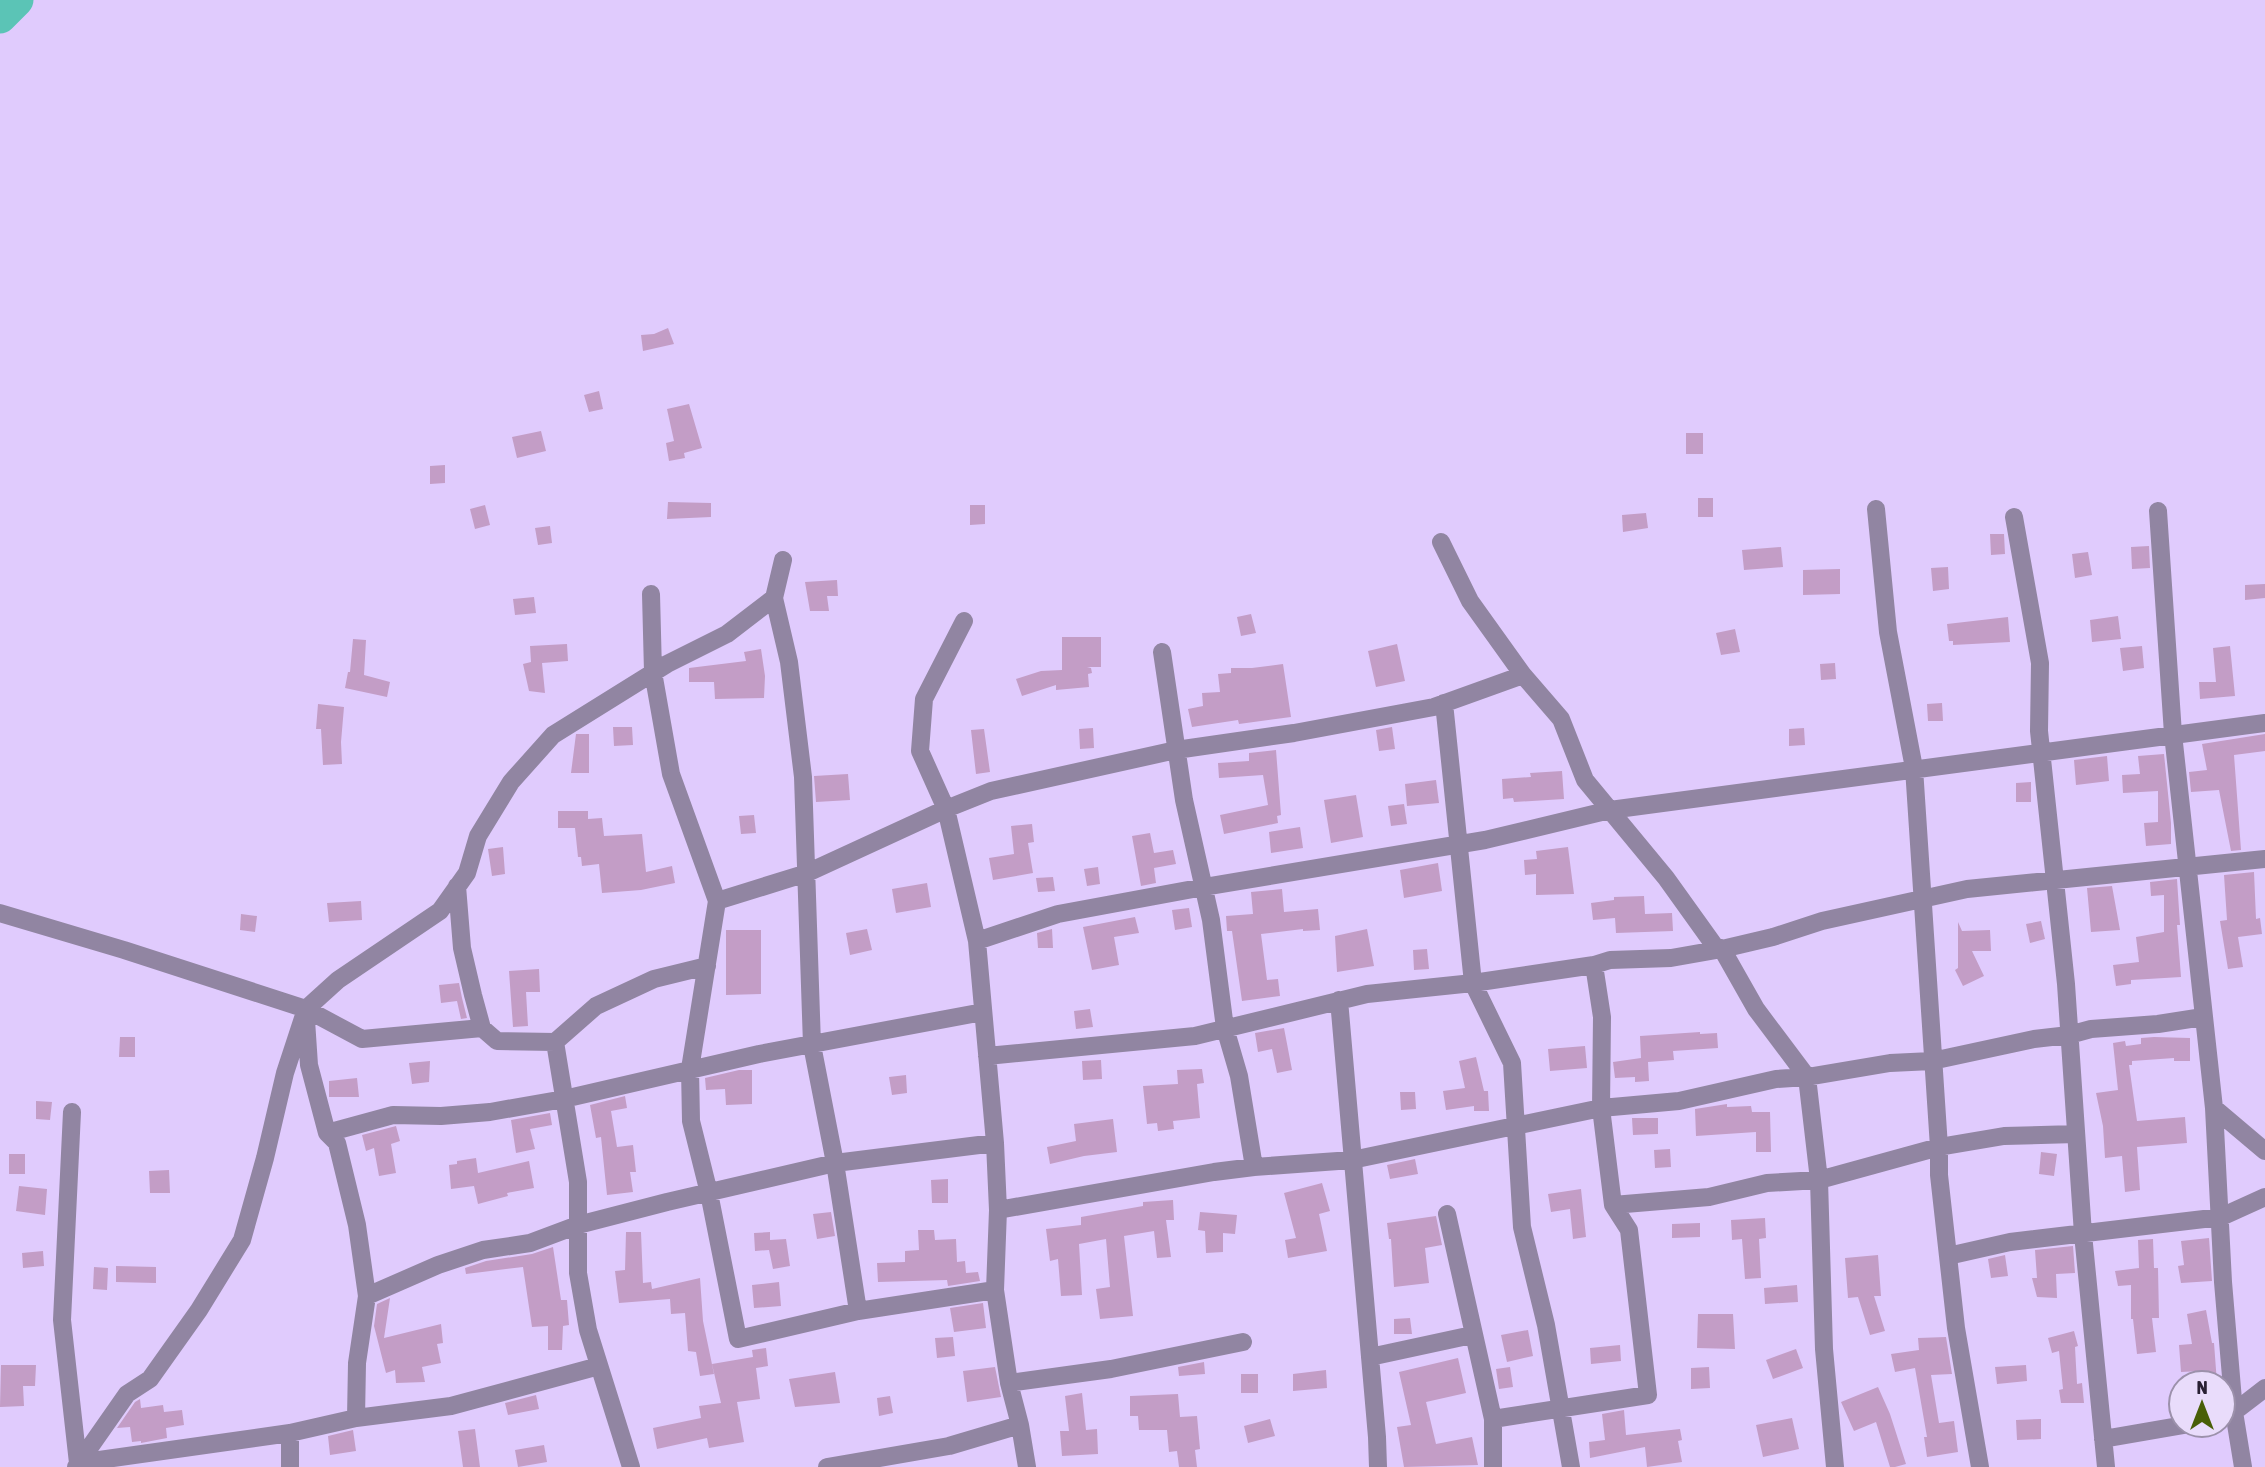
<svg xmlns="http://www.w3.org/2000/svg" width="2265" height="1467" viewBox="0 0 2265 1467" font-family="'Asap Condensed',sans-serif">
	<style>
		.lines { fill: none; stroke-linecap: round; stroke-linejoin: round }
		.river { stroke: #5bc4b6; stroke-width: 33 }
		.building { fill: #c39dc6 }
		.minor { stroke: #9185a2; stroke-width: 18 }
	</style>
	<rect width="100%" height="100%" fill="#e0cbfd"/>
	<g class="lines">
		<!-- river -->
		<path class="river" d="M0 17 17 0"/>
	</g>
	<!-- building -->
	<path class="building" d="M668 328 674 344 643 351 641 335 654 334Z
		M599 391 603 409 589 412 584 395Z
		M689 404 702 448 684 453 685 458 669 461 666 443 674 441 667 409Z
		M541 431 546 451 517 458 512 437Z
		M1686 433H1703V454H1686Z
		M445 465V483L430 484V466Z
		M1698 498H1713V517H1698Z
		M668 502 711 503V517L667 519Z
		M485 505 490 525 475 529 470 509Z
		M970 505H985V524L970 525Z
		M1646 513 1648 528 1623 532 1622 515Z
		M550 526 552 543 538 545 535 528Z
		M1990 534H2004L2005 554 1991 555Z
		M2149 546 2150 568 2132 569 2131 547Z
		M1781 547 1783 567 1744 570 1742 550Z
		M2088 552 2092 575 2075 578 2072 554Z
		M1948 567 1949 589 1933 591 1931 568Z
		M1840 569V594L1803 595V570Z
		M837 580 838 596H827L829 611H810L805 582Z
		M2265 584V598L2245 600V585Z
		M534 597 536 613 515 615 513 599Z
		M1251 614 1256 633 1241 636 1237 617Z
		M2118 616 2121 639 2092 642 2090 620Z
		M2008 617 2010 642 1953 645V641H1949L1947 624Z
		M1735 629 1740 652 1721 655 1716 633Z
		M1062 637H1101V667H1087L1091 668 1092 673 1088 674 1089 687 1056 690V685L1022 696 1016 679 1041 671 1062 670Z
		M353 639 366 640 364 675 390 682 387 697 345 688 348 672H350Z
		M567 644 568 661 542 663 545 693 529 691 523 664 531 662 530 646Z
		M1397 644 1405 681 1376 687 1368 651Z
		M2142 646 2144 668 2123 671 2120 648Z
		M2230 646 2235 696 2200 699 2199 682H2216L2213 648Z
		M761 649 765 676 764 698 715 699 714 682H689V668L746 661 744 652Z
		M1835 663 1836 679 1821 680 1820 664Z
		M1283 664 1291 717 1239 724 1238 720 1192 727 1188 709 1203 706 1202 693 1220 692 1218 674 1231 673V668H1252Z
		M1942 703 1943 721H1928L1927 704Z
		M318 704 344 707 341 742 342 764 323 765 321 729H316Z
		M613 727H632L633 745 614 746Z
		M1392 727 1395 749 1379 751 1376 730Z
		M1093 728 1094 748 1080 749 1079 729Z
		M1804 728 1805 745 1789 746V729Z
		M984 729 990 772 976 774 971 730Z
		M576 734H589V773H571Z
		M2265 734V751L2234 755 2241 850 2231 851 2219 790 2191 792 2189 772 2207 770 2202 744Z
		M1276 750 1281 815 1277 816 1278 823 1224 834 1220 815 1268 805 1263 775 1219 778 1218 763 1249 761V753Z
		M2164 754 2171 823V844L2146 846 2144 823 2158 822V791L2123 793 2122 775 2140 774 2138 756Z
		M2107 756 2109 781 2076 785 2074 760Z
		M1562 771 1564 799 1514 802 1513 798 1503 799 1502 779 1531 777 1530 773Z
		M848 774 850 800 816 802 814 776Z
		M1436 780 1439 803 1407 806 1405 784Z
		M2031 782V802H2016V783Z
		M1356 795 1363 837 1331 843 1324 800Z
		M1404 804 1407 824 1391 826 1388 806Z
		M558 811H588V819L602 818 604 836 642 834 646 872 672 866 675 883 641 890 602 893 599 864 582 866 581 857H578L575 828H558Z
		M754 815 756 833 741 834 739 816Z
		M1032 824 1034 842 1028 843 1033 873 993 880 989 858 1014 854 1011 826Z
		M1300 827 1303 848 1271 853 1269 832Z
		M1150 833 1154 853 1173 850 1176 864 1154 868 1156 883 1141 886 1132 836Z
		M503 847 505 874 492 876 488 849Z
		M1568 847 1574 894 1536 895V874L1525 875 1524 860 1537 859 1536 851Z
		M1438 863 1442 891 1404 898 1400 870Z
		M1098 867 1100 884 1087 886 1084 869Z
		M2254 872 2256 919 2260 918 2262 934 2238 937 2243 967 2228 969 2220 921 2227 920 2224 875Z
		M1053 877 1055 891 1038 892 1036 878Z
		M2177 879 2180 925H2177L2181 977 2131 980V984L2116 986 2113 965 2139 962 2136 937 2164 932V895L2151 896 2150 882Z
		M927 883 931 907 896 913 892 889Z
		M2112 886 2120 930 2091 932 2087 888Z
		M1282 889 1284 912 1318 909 1320 930 1303 931V929L1261 934 1267 980 1278 979 1280 996 1242 1001 1232 931H1227L1226 916 1253 914 1251 892Z
		M1644 896 1645 914 1672 913 1673 931 1616 933 1615 918 1593 920 1591 903 1614 900V897Z
		M361 901 362 920 329 922 327 903Z
		M1189 908 1192 927 1175 930 1172 910Z
		M241 914 257 916 255 932 240 930Z
		M1135 917 1139 933 1114 937 1119 965 1092 970 1083 927Z
		M2041 921 2045 939 2030 943 2026 924Z
		M1958 922 1962 931 1990 930 1991 951H1972L1984 976 1963 986 1955 970 1958 968Z
		M867 929 872 950 850 955 846 933Z
		M1052 929 1053 948H1038L1037 933Z
		M1367 929 1374 966 1337 972 1335 936Z
		M726 930H761V994L726 995Z
		M1427 949 1429 969 1414 970 1413 950Z
		M539 969 540 992H526L528 1026 513 1027 509 971Z
		M459 983 462 998 467 1018 461 1019 457 1001 441 1003 439 985Z
		M1090 1009 1093 1027 1076 1029 1074 1011Z
		M1284 1028 1292 1070 1277 1073 1272 1049 1258 1052 1255 1033Z
		M1700 1032V1034L1717 1033 1718 1048 1673 1051 1674 1060 1648 1062 1649 1081 1635 1082V1077L1615 1078 1613 1062 1641 1058 1640 1036Z
		M120 1037H135V1057H119Z
		M2154 1037 2190 1038V1061H2174V1058L2132 1061V1065H2129L2137 1121 2185 1117 2187 1143 2137 1147 2140 1190 2125 1192 2122 1156 2105 1158 2103 1126 2096 1093 2118 1090 2113 1043 2125 1041 2126 1046 2141 1044V1038Z
		M1585 1046 1587 1068 1550 1071 1548 1049Z
		M1476 1057 1484 1091H1488L1489 1111H1474V1106L1446 1110 1443 1091 1465 1088 1459 1061Z
		M1101 1060 1102 1079 1083 1080 1082 1061Z
		M430 1061 429 1082 412 1084 409 1063Z
		M1202 1069 1204 1083 1197 1084 1200 1118 1173 1121 1174 1129 1158 1131 1157 1123 1147 1124 1143 1086 1178 1084 1177 1070Z
		M739 1070H752V1104L726 1105 725 1089 706 1090 705 1078Z
		M906 1075 907 1093 892 1095 889 1077Z
		M357 1078 359 1097H329V1081Z
		M1400 1092H1415L1416 1109 1401 1110Z
		M625 1096 627 1108 611 1111 617 1147 633 1145 636 1172H630L633 1192 607 1195 601 1137 596 1138 590 1105Z
		M36 1101 52 1102 50 1120 36 1119Z
		M1727 1104V1107L1751 1106 1752 1112H1770L1771 1152H1756V1132L1696 1136 1695 1109Z
		M550 1113 552 1125 530 1129 535 1149 516 1153 511 1120Z
		M1632 1118H1658V1134L1633 1135Z
		M1113 1119 1117 1152 1084 1156 1050 1164 1047 1147 1076 1141 1074 1124Z
		M396 1126 400 1141 391 1144 396 1173 379 1176 374 1148 366 1151 362 1135Z
		M1670 1149 1671 1167 1655 1168 1654 1150Z
		M2041 1152 2057 1154 2054 1176 2039 1174Z
		M9 1154H25V1174H9Z
		M476 1158 478 1173 529 1161 534 1188 507 1193 508 1196 478 1204 474 1186 451 1189 449 1165 457 1164V1161Z
		M1415 1159 1418 1174 1390 1179 1387 1165Z
		M169 1170 170 1193H150L149 1171Z
		M948 1179V1203H932L931 1180Z
		M1322 1183 1330 1211 1319 1214 1327 1251 1288 1258 1285 1240 1296 1238 1284 1193Z
		M19 1186 47 1189 45 1215 16 1211Z
		M1581 1189 1586 1237 1573 1239 1570 1209 1551 1212 1548 1194Z
		M1173 1200 1174 1220H1166L1171 1257 1157 1258 1154 1231 1124 1236 1133 1316 1100 1319 1096 1289 1110 1287 1106 1239 1079 1244 1082 1295 1061 1296 1058 1259 1050 1261 1046 1229 1081 1225V1217L1143 1206V1202Z
		M831 1212 835 1236 817 1239 813 1214Z
		M1200 1212 1237 1215 1235 1234 1223 1233V1252L1206 1253 1205 1231 1198 1230Z
		M1436 1216 1442 1245 1425 1248 1429 1283 1394 1287 1391 1239H1389L1387 1223Z
		M1765 1218 1766 1238 1759 1239 1761 1278 1745 1279 1742 1239 1732 1240 1731 1220Z
		M1700 1223V1237L1672 1238V1224Z
		M918 1230H934L935 1240 956 1239 957 1262 965 1261 966 1273 978 1272 980 1281 948 1286 947 1280 878 1282 877 1263 905 1262V1251L919 1250Z
		M626 1232H641L643 1283 651 1282 652 1289 700 1278 703 1321 714 1374 700 1376 696 1352 688 1351 685 1313 671 1314 670 1299 619 1303 615 1271 625 1270Z
		M770 1232V1240L786 1239 790 1266 773 1269 769 1250 755 1251 754 1233Z
		M2209 1238 2212 1281 2181 1283 2178 1266 2184 1265 2181 1241Z
		M2153 1239 2154 1268H2158L2159 1318H2152L2156 1352 2137 1354 2133 1319H2131V1285L2118 1286 2115 1271 2139 1268 2138 1240Z
		M2073 1246 2075 1273 2056 1274 2057 1298 2037 1297 2032 1278H2037L2035 1250Z
		M553 1247 561 1300H567L569 1325 563 1326 562 1350H548V1326L532 1327 523 1267 466 1274 465 1268 486 1261 532 1254Z
		M43 1251 44 1266 23 1268 22 1253Z
		M1878 1255 1881 1296H1874L1885 1331 1870 1335 1858 1297 1848 1298 1845 1258Z
		M2005 1255 2008 1276 1991 1278 1988 1259Z
		M116 1266 156 1267V1283L116 1282Z
		M94 1267 108 1268 107 1290 93 1289Z
		M779 1282 781 1306 754 1308 752 1285Z
		M1797 1285 1798 1302 1765 1304 1764 1288Z
		M390 1298 384 1338 441 1324 443 1343 437 1344 441 1363 422 1367 425 1382 396 1383 395 1370 386 1373 374 1326 377 1304Z
		M983 1303 986 1328 954 1332 950 1308Z
		M2206 1310 2212 1343H2214L2217 1383H2201V1371L2181 1372 2179 1345 2192 1344 2187 1314Z
		M1698 1314H1733L1735 1349 1697 1348Z
		M1410 1318 1412 1334H1394V1319Z
		M1528 1330 1533 1356 1507 1362 1501 1335Z
		M2074 1331 2078 1346 2075 1347 2077 1384 2082 1383 2084 1403H2061L2059 1390 2063 1389 2059 1351 2052 1353 2048 1338Z
		M953 1337 955 1356 937 1358 935 1338Z
		M1946 1337 1952 1374 1931 1375 1939 1423 1954 1421 1958 1452 1927 1457 1924 1437H1927L1915 1368 1895 1372 1891 1354 1919 1350 1918 1338Z
		M1620 1345 1621 1361 1591 1364 1590 1348Z
		M766 1348 768 1366 756 1368 760 1399 737 1402 744 1442 709 1448 707 1438 657 1449 653 1428 701 1418 699 1406 721 1403 712 1364 753 1357 752 1350Z
		M1796 1349 1803 1368 1773 1379 1766 1360Z
		M1458 1358 1466 1393 1426 1402 1436 1444 1472 1437 1478 1465 1404 1467 1397 1427 1411 1425 1399 1372Z
		M1204 1362 1205 1374 1179 1376 1178 1367Z
		M1 1365H36L35 1386H23L24 1406 0 1407Z
		M2026 1365 2027 1381 1997 1384 1995 1367Z
		M995 1367 1001 1397 967 1402 963 1371Z
		M1510 1367 1513 1387 1499 1389 1496 1369Z
		M1709 1367 1710 1388 1691 1389V1368Z
		M1326 1370 1327 1388 1293 1391V1374Z
		M835 1372 840 1403 795 1407 789 1379Z
		M1241 1374H1258V1393H1241Z
		M1878 1387 1890 1414 1906 1464 1895 1467H1890L1876 1422 1854 1431 1841 1402Z
		M1082 1393 1086 1430 1097 1429 1098 1454 1062 1456 1060 1431H1069L1065 1396Z
		M1178 1394 1180 1417 1197 1416 1200 1449 1195 1450 1197 1467H1179L1177 1451 1169 1452 1167 1430H1139L1138 1416H1130V1396Z
		M536 1395 539 1409 508 1415 505 1403Z
		M890 1396 893 1413 879 1416 877 1398Z
		M140 1399 141 1408 163 1405 164 1412 182 1410 184 1425 166 1428 167 1438 141 1443V1441L132 1442 130 1427 117 1428 135 1402Z
		M1624 1410 1626 1435 1680 1429 1682 1440 1678 1441 1682 1462 1647 1467 1645 1447 1590 1458 1589 1442 1605 1440 1602 1414Z
		M1792 1418 1799 1449 1763 1457 1756 1425Z
		M1270 1419 1275 1436 1248 1443 1244 1426Z
		M2041 1419V1439L2017 1440 2016 1420Z
		M475 1429 480 1467H463L458 1431Z
		M353 1430 356 1451 330 1455 328 1436Z
		M544 1445 547 1462 518 1467 515 1450Z"/>
	<g class="lines">
		<!-- minor -->
		<path class="minor" d="M1876 509 1888 632 1914 768 1939 1147V1175L1956 1328 1980 1467
			M2158 511 2173 734 2214 1108 2223 1282 2234 1412 2243 1467
			M2014 517 2040 663 2039 731 2066 984 2083 1234 2106 1467
			M1441 542 1470 601 1523 675 1561 719 1585 780 1666 878 1714 945 1722 949 1756 1009 1807 1077 1819 1180 1824 1349 1835 1467
			M651 594 653 672 671 774 717 901 690 1069 691 1121 709 1193 738 1339 858 1311 995 1290
			M774 598 789 662 803 777 812 1045 835 1163 858 1311
			M964 621 924 699 920 751 946 809 977 941 995 1143 998 1210 995 1290 1009 1383 1020 1425 1027 1467
			M1162 652 1184 800 1211 920 1225 1028 1239 1076 1254 1167
			M1444 703 1473 983 1512 1063 1522 1227 1546 1325 1571 1467
			M457 886 462 948 473 995 482 1028 497 1041 555 1042 596 1006 654 979 707 966
			M717 901 807 873 946 809 991 791 1176 750 1294 733 1434 707 1523 675
			M0 913 124 950 306 1009 362 1039 482 1028
			M977 941 1058 914 1204 887 1485 840 1610 810 2265 723
			M1339 1000 1377 1437 1378 1467
			M306 1020 309 1065 327 1133 337 1143 357 1225 367 1296 357 1363 356 1418
			M555 1042 578 1182V1273L588 1330 631 1467
			M987 1056 1195 1036 1367 994 1473 983 1594 965 1610 960 1671 958 1722 949 1773 937 1822 921 1967 889 2265 859
			M2214 1108 2265 1151
			M72 1112 62 1320 78 1463 290 1433 356 1418 451 1406 599 1366
			M327 1133 393 1115 441 1116 490 1112 564 1099 759 1054 983 1012
			M1613 1205 1709 1197 1767 1183 1819 1180 1939 1147 2004 1136 2076 1134
			M998 1210 1214 1172 1254 1167 1352 1160 1601 1108 1679 1101 1776 1079 1807 1077 1890 1063 1932 1061 2034 1039 2069 1035 2091 1029 2158 1024 2203 1017
			M1447 1214 1493 1419V1467
			M1948 1256 2010 1242 2221 1217 2265 1197
			M367 1296 438 1265 483 1250 530 1243 578 1225 667 1202 835 1163 995 1143
			M1370 1357 1472 1335
			M1009 1383 1111 1369 1243 1342
			M2225 1414 2234 1412 2265 1388
			M1493 1419 1648 1395 1629 1230 1613 1205 1601 1108 1602 1017 1594 965
			M2103 1439 2184 1425
			M76 1467 127 1394 150 1379 199 1310 242 1240 265 1158 285 1073 306 1009 338 980 440 911 467 873 478 836 511 782 553 735 667 664 727 634 774 598 783 560
			M290 1467V1433
			M827 1467 949 1446 1020 1425"/>
	</g>
	<!-- north arrow -->
	<g transform="translate(2202 1404)"><circle r="33" fill="#e9dcfb" stroke="#9c91ab" stroke-width="2"/>
	<path d="M0-5L12 26L0 18L-12 26Z" fill="#495f07"/>
	<text y="-10" font-size="19" font-weight="bold" text-anchor="middle" fill="#292033">N</text>
	</g>
</svg>
